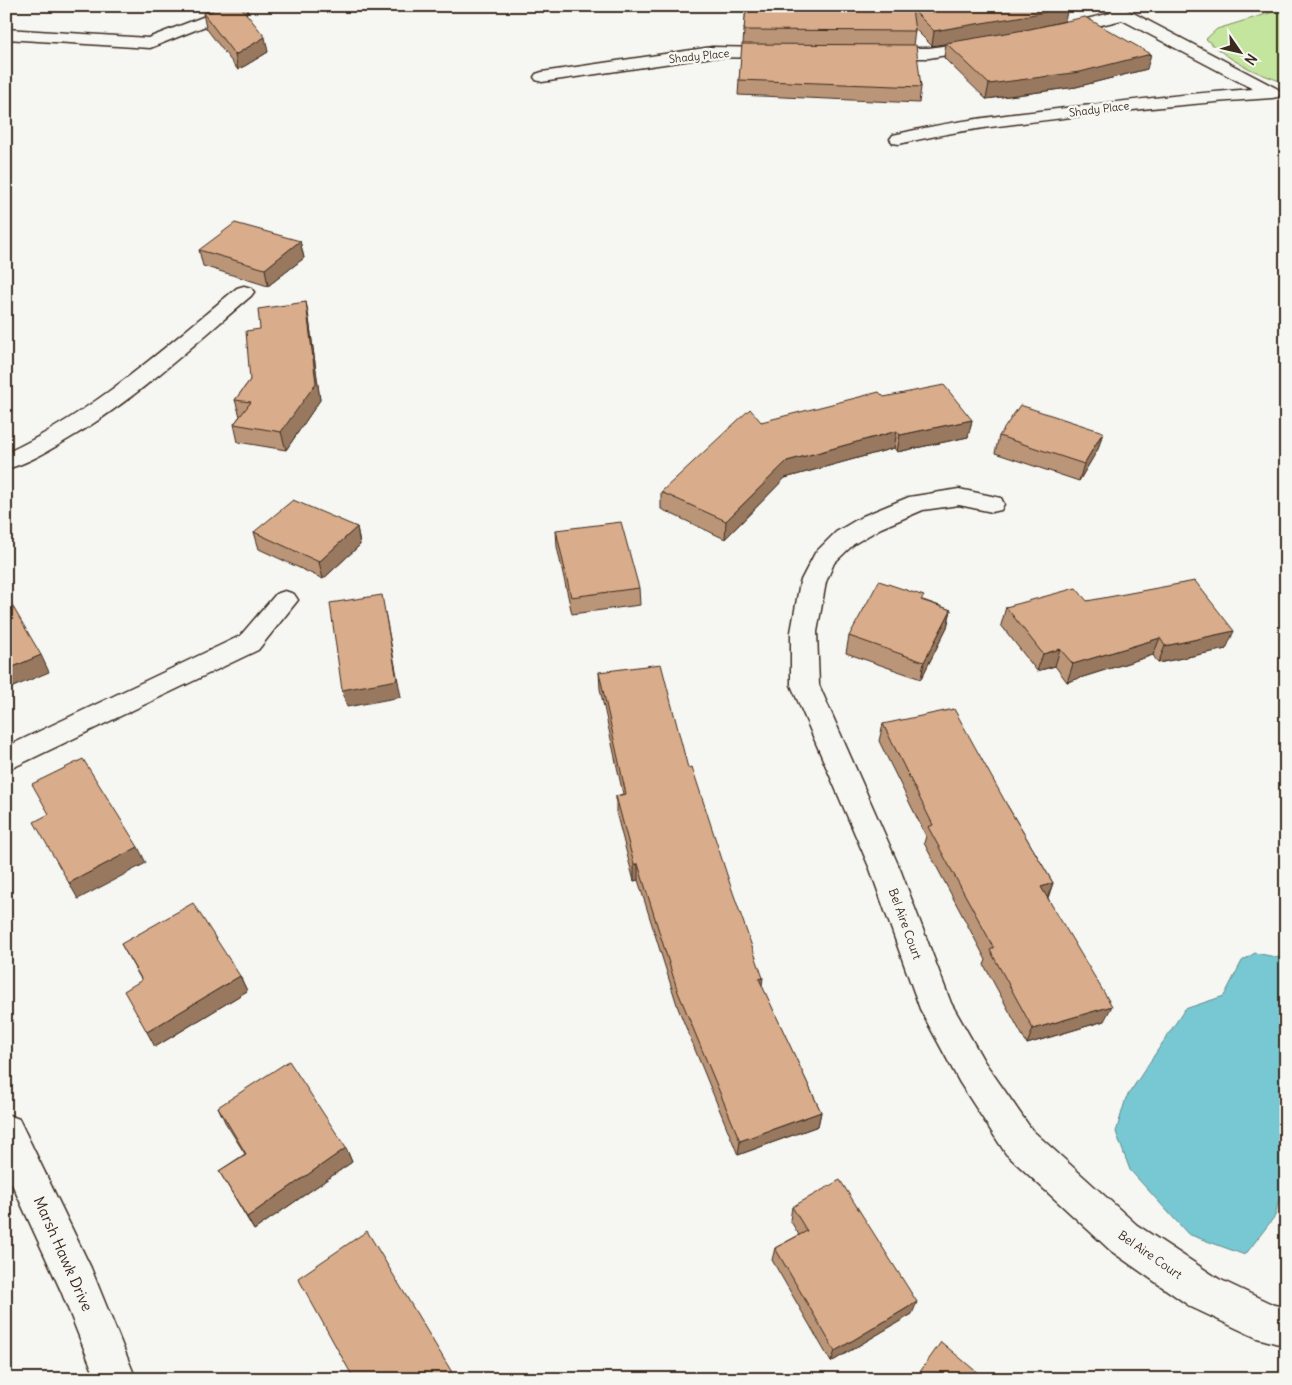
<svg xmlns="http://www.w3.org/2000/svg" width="1292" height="1385" viewBox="0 0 1292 1385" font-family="Delius,sans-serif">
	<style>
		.green { fill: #c4e59e; stroke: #80885e }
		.water { fill: #78c8d3; stroke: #60898b }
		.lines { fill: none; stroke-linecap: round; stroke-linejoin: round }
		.minor-casing { stroke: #3b2a1e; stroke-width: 3 }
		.minor { fill: #f6f6f2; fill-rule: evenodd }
		.wall { fill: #bb9578; stroke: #3b2a1e }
		.shaded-wall { fill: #987961; stroke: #3b2a1e }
		.building { fill: #d9ad8b; stroke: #3b2a1e }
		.labels { text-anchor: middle; stroke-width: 5; stroke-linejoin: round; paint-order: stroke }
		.far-street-label { font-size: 11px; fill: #3b2a1e; stroke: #f6f6f2 }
		.street-label { font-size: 12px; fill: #3b2a1e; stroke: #f6f6f2 }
		.near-street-label { font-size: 15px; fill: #3b2a1e; stroke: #f6f6f2 }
	</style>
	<rect width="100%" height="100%" fill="#f6f6f2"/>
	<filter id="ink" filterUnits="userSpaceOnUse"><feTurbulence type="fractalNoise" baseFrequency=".02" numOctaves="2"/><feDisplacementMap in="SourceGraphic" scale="10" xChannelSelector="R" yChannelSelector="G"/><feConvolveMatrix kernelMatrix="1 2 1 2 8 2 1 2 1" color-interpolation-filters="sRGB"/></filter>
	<g filter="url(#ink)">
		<!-- green -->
		<path class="green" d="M1286 8V83C1255 73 1229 61 1206 39L1217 29Z"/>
		<!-- water -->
		<path class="water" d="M1255 953 1286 959V1171L1275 1216 1245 1255 1188 1234 1130 1170 1116 1132 1126 1098 1185 1009 1224 996 1242 961Z"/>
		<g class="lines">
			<!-- minor casing -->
			<g class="minor-casing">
				<path id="minor" d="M1101 6H1120L1278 89 1280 93 1278 97 1272 98C1205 102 1138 109 1072 117 1013 124 956 130 899 144L893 143 890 139 893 135C953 120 1013 114 1074 107 1133 100 1193 93 1253 89L1122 20 1059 35 1054 33 1051 30 1054 27 1111 13Z
					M208 15 213 17 216 20 213 23 150 48 6 39V29L148 38Z
					M982 40 988 42 990 45 988 48 929 58H881L875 56 873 53 875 50 881 48H929Z
					M712 47 778 48 784 50 786 53 784 56 778 58 712 57 542 82 536 80 534 77 536 74 542 72Z
					M244 286 251 288 254 292 251 296C191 347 133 402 65 441 46 452 27 464 6 469V453C93 413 164 348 237 288Z
					M959 489 1001 498 1004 504 1001 510 992 512 959 505 923 510 881 528 854 544 834 563 826 582 817 632 819 685 900 869 951 1003 984 1061 1032 1130 1137 1225 1219 1279 1274 1305 1286 1307V1346L1257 1338 1191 1307 1111 1251 1006 1154 960 1083 920 1009 870 869 791 685V632L800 582 815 553 836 532 863 516 909 497Z
					M285 591 294 594 298 600 258 650 6 771V747L240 636 276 594Z
					M6 1114 19 1119 91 1268 136 1379H96L61 1291 6 1171Z"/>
			</g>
			<!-- minor -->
			<use href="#minor" class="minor"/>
		</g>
		<!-- wall -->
		<path class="wall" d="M203 6H251L246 14 268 52 238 70 206 28 203 13 207 12Z
			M746 6H1067L1065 21 1147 69 1076 87 986 99 944 58 946 43 932 46 914 28 915 31 913 45 921 87 919 103 738 95 739 80 743 44Z
			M300 241 304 258 268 286 203 266 199 250Z
			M306 302 309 319 320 400 286 450 238 442 234 424 240 416 235 400 250 380 260 329Z
			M972 420 968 437 897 452 894 448 785 478 725 539 661 509V492L761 422Z
			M1103 432 1098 449 1079 481 995 453 999 436Z
			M357 527 360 545 323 579 259 549 254 532Z
			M556 530 639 588 640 605 572 614 557 547Z
			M923 600 951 610 947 627 921 679 846 653 849 636Z
			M1087 601 1226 649 1158 663 1153 655 1067 682 1055 666 1037 671 1001 625 1006 607Z
			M599 672 688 768 762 987 821 1112 818 1126 738 1155 678 1008 638 880 634 881 616 812V796L623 794 600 689Z
			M883 724 1007 805 1053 883 1048 898 1104 1021 1027 1044 984 965 986 960 924 843 926 836 879 741Z
			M121 944 240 976 247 991 155 1047 142 981Z
			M218 1107 346 1148 352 1162 254 1230 219 1171 245 1154 225 1122Z
			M792 1207 912 1314 831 1362 772 1260 775 1248 799 1235 790 1220Z"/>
		<!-- shaded-wall -->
		<path class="shaded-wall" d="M239 6H251L242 20Z
			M1068 7 1065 21 1027 30 932 46 934 31Z
			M265 37 268 52 238 70 235 55Z
			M1151 54 1147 69 1076 87 986 99 989 84Z
			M300 241 304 258 268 286 265 269Z
			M306 302 309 319 320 400 286 450 281 432Z
			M972 420 968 437 897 452 900 435Z
			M897 431 894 448 785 478 725 539 726 521 787 461Z
			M1103 432 1098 449 1079 481 1084 464Z
			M357 527 360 545 323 579 319 562Z
			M951 610 947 627 921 679 924 662Z
			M385 612 401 697 347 707 342 690Z
			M1234 631 1226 649 1158 663 1165 646Z
			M1160 638 1153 655 1067 682 1073 664Z
			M1060 649 1055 666 1037 671 1043 654Z
			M41 655 49 672 6 690V670Z
			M138 847 146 863 78 899 69 883Z
			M634 864H638V880L634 881Z
			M1053 883 1047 899 1041 887Z
			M240 976 247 991 155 1047 147 1032Z
			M763 978 761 993 759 979Z
			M1112 1006 1104 1021 1027 1044 1033 1029Z
			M821 1112 818 1126 738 1155 740 1141Z
			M346 1148 352 1162 254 1230 247 1217Z
			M917 1302 912 1314 831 1362 835 1351Z"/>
		<!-- building -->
		<path class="building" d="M214 6H240L265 37 235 55 203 13 213 11 212 9Z
			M746 6H1067L1068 7 1030 15 934 31 912 9 915 31 744 30Z
			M1085 17 1151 54 1080 72 989 84 946 43 1030 29Z
			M742 44 916 45 921 87 739 80Z
			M235 223 300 241 265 269 199 250Z
			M306 302 316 383 281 432 234 424 251 402 235 400 250 380 246 331 260 329 258 309Z
			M944 385 972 420 900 435 897 431 787 461 726 521 661 492 750 409 761 422 879 392 884 397Z
			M1020 405 1103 432 1084 464 999 436Z
			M293 500 357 527 319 562 254 532Z
			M621 522 639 588 571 597 556 530Z
			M879 581 924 596 921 600 951 610 924 662 849 636Z
			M1195 581 1234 631 1165 646 1160 638 1073 664 1060 649 1043 654 1006 607 1076 588 1087 601Z
			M6 595 41 655 6 670Z
			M382 595 397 680 342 690 330 603Z
			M661 664 688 768 692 767 730 884 763 978 759 979 821 1112 740 1141 678 992 638 864H634L616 796 626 794 599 672Z
			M954 709 1007 805 1053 883 1041 887 1112 1006 1033 1029 990 950 994 948 928 827 933 825 883 724Z
			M83 759 138 847 69 883 34 822 49 814 32 784Z
			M193 903 240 976 147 1032 124 991 142 980 121 944Z
			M289 1061 346 1148 247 1217 219 1171 246 1154 218 1107Z
			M840 1180 917 1302 835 1351 775 1248 807 1231 792 1207Z
			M367 1231 456 1379H354L298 1278Z
			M941 1342 985 1379H915Z"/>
	</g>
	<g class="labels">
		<!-- far-street labels -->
		<g class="far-street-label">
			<text transform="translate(699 56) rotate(-6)" y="4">Shady Place</text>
			<text transform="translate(1099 109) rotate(-7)" y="4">Shady Place</text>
		</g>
		<!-- street labels -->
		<g class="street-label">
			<text transform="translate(905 924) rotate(70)" y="4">Bel Aire Court</text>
			<text transform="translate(1150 1255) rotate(35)" y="4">Bel Aire Court</text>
		</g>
		<!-- near-street labels -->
		<g class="near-street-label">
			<text transform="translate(63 1254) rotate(66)" y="5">Marsh Hawk Drive</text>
		</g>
	</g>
	<!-- margin -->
	<rect width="1292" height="1385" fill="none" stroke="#f6f6f2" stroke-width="25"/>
	<rect x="12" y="12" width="1267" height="1360" fill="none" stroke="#3b2a1e" stroke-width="2" filter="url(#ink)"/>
	<!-- north arrow -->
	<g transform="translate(1240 52) rotate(124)" stroke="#f6f6f2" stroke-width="4" paint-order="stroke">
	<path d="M0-4L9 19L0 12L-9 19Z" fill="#3b2a1e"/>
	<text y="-8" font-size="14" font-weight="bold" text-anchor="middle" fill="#3b2a1e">N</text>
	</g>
</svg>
